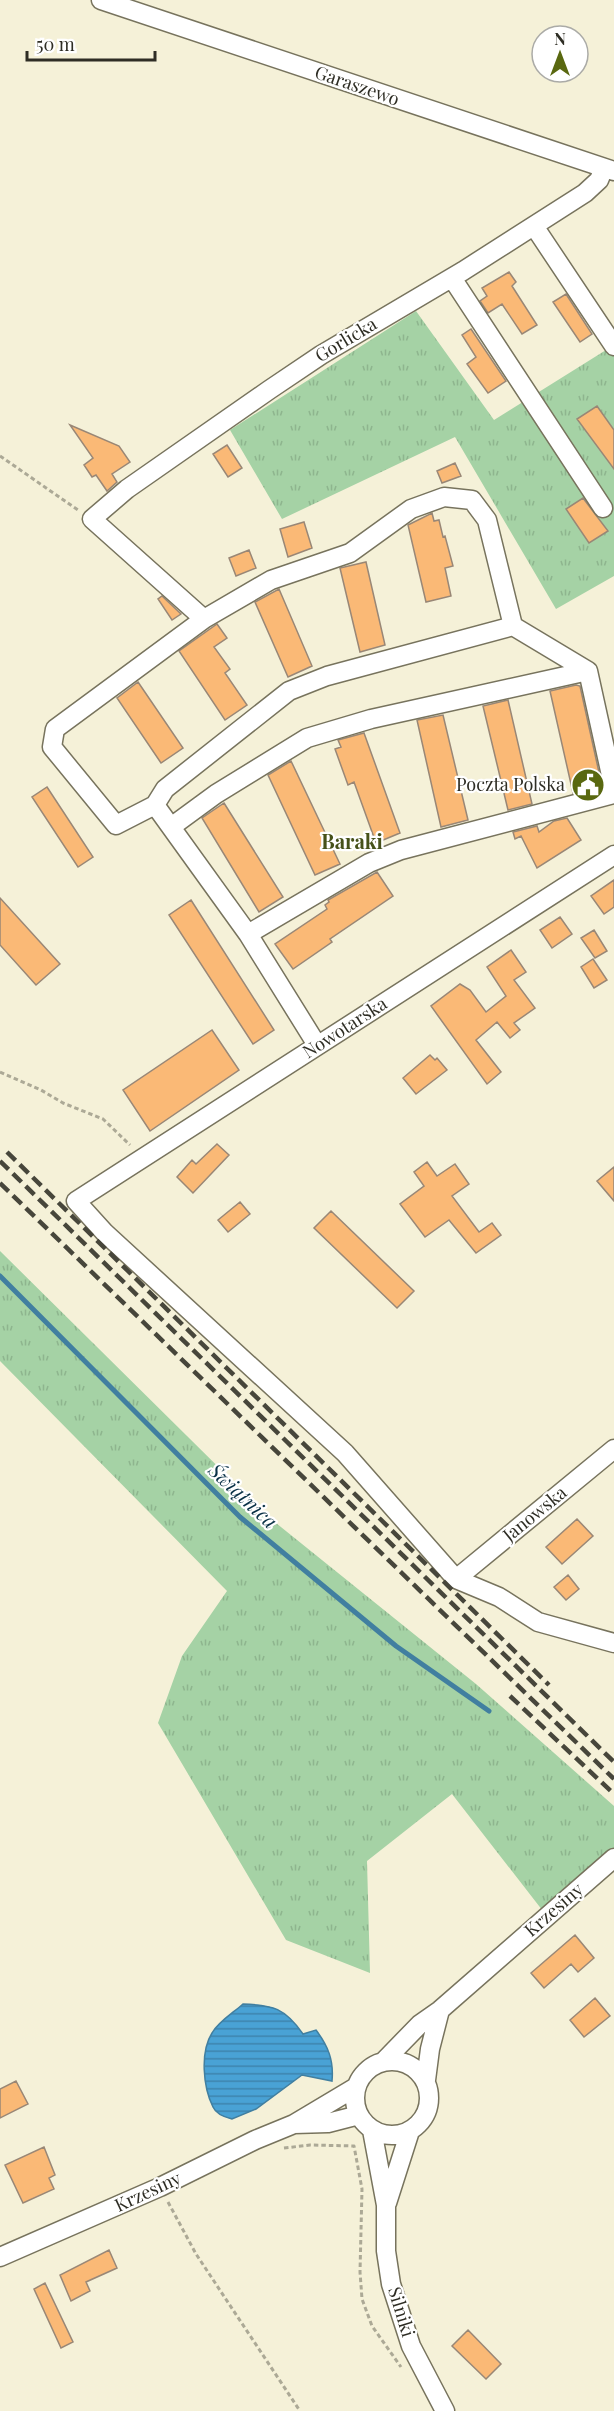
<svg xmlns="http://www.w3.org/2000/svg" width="614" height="2411" viewBox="0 0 614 2411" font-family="'Playfair Display',serif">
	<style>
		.grass { fill: url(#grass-tufts) }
		.water { fill: url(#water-rules); stroke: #417fa0; stroke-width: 1.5 }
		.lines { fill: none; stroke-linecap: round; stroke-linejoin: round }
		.stream { stroke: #417fa0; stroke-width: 5 }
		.building { fill: #fab976; stroke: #998776; stroke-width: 1.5 }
		.minor-casing { stroke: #77735d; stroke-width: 21 }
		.path { stroke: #aca996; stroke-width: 3; stroke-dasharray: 4.5 3; stroke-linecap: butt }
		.minor { stroke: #fff; stroke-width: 18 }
		.rail { stroke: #47463b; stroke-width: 4.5; stroke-dasharray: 12 6; stroke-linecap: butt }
		.labels { text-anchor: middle; stroke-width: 4.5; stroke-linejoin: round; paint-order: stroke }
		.street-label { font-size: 18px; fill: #2e2d24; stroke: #fff }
		.poi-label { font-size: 18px; fill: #2e2d24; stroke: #fff; text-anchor: end }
		.neighbourhood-label { font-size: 20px; font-weight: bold; fill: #465119; stroke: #fff }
		.water-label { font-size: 20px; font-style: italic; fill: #093146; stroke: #fff }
	</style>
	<defs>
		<pattern id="grass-tufts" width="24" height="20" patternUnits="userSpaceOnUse" patternTransform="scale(1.5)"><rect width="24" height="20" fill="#a5d2a5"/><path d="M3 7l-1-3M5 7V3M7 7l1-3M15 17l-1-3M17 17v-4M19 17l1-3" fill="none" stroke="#8eb58e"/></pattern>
		<pattern id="water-rules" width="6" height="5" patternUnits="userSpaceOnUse" patternTransform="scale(1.5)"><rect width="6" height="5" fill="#49a2d5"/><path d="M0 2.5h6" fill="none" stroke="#3d84ad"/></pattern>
	</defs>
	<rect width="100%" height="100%" fill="#f5f1d8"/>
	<!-- grass -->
	<path class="grass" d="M416 311 494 420 614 345V576L556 609 455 437 282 519 230 430Z
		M0 1251 271 1519 476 1684 614 1806V1851L546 1915 452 1794 367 1861 370 1973 286 1940 158 1723 182 1656 227 1591 0 1361Z"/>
	<!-- water -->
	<path class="water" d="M243 2004C273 2005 285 2008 303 2034L316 2030C328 2046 334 2060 332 2081L302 2075 256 2109 232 2119C224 2117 216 2114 213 2107 203 2087 200 2052 212 2033 218 2022 233 2013 243 2004Z"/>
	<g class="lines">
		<!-- stream -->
		<path class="stream" d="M0 1276 240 1517 396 1646 489 1711"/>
	</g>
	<!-- building -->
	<path class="building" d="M509 272 516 282 512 286 537 325 522 334 502 304 488 313 480 301 487 296 482 288Z
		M566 294 592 334 580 342 553 302Z
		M471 329 506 381 488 393 467 364 476 357 462 335Z
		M597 406 614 430V469L577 419Z
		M70 425 119 446 130 462 112 474 117 482 107 491 96 475 92 477 84 465 93 458Z
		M227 445 242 468 228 477 213 454Z
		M455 463 461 476 442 483 437 471Z
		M583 498 608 531 589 543 566 509Z
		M432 513 434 521 439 520 443 537 445 536 453 566 445 568 451 596 426 602 408 525Z
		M304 522 312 548 288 557 280 529Z
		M249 550 256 568 236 576 229 558Z
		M366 562 385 645 360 652 340 568Z
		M279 589 312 666 288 677 255 602Z
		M162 596 181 614 172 620 158 599Z
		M217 624 227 638 214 647 230 669 225 673 247 705 225 720 179 651Z
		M138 682 183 748 161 763 117 698Z
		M576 685 580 686 600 777H596L598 786 573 793 550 691Z
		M508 700 532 804 508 810 483 706Z
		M443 715 468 820 441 827 417 720Z
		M364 733 400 833 376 843 354 782 348 785 335 749 341 747 338 740Z
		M291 761 340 864 315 875 268 775Z
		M47 787 93 857 78 867 32 797Z
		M224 803 283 897 259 912 202 818Z
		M567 818 581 840 537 868 521 836 515 839 513 832 537 826 539 832 554 821Z
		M377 872 393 896 330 939 332 942 293 969 275 944 327 909 325 905 329 902 328 900Z
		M614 880V907L604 914 591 896Z
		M0 898 60 964 36 985 0 945Z
		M191 900 274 1030 253 1044 169 915Z
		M560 917 572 934 552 948 540 930Z
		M594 930 607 951 595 958 581 938Z
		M511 950 526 972 514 980 535 1008 514 1023 520 1030 510 1038 497 1022 476 1040 501 1072 487 1084 431 1006 460 984 470 990 486 1012 506 996 487 967Z
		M593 959 607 980 594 988 581 967Z
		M212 1030 239 1070 150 1131 123 1090Z
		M430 1055 435 1060 437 1058 447 1070 416 1094 403 1078Z
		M217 1144 229 1155 193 1193 177 1177 192 1160 196 1164Z
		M427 1162 437 1176 455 1164 469 1184 452 1196 479 1232 492 1223 501 1235 476 1253 449 1220 425 1237 400 1204 424 1186 414 1172Z
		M614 1167V1201L597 1181Z
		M240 1202 250 1214 228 1232 218 1220Z
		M331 1211 414 1291 397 1308 314 1228Z
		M577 1519 593 1536 562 1564 546 1547Z
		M568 1575 579 1589 566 1600 554 1587Z
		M575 1935 594 1958 578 1972 571 1964 544 1988 531 1973Z
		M595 1998 610 2016 584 2037 570 2020Z
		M16 2081 28 2104 0 2118V2089Z
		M44 2147 55 2175 49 2178 54 2189 23 2203 5 2165Z
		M109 2250 117 2268 86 2282 90 2291 71 2301 60 2275Z
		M45 2283 73 2342 61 2348 34 2289Z
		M468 2330 501 2364 486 2379 452 2346Z"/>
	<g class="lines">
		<!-- minor casing -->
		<g class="minor-casing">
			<path id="minor" d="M101 0 614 171
				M534 226 614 346
				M452 278 603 508
				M204 619 92 519 127 489 269 390 321 355 463 271 585 193 599 180 604 168
				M155 805 165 789 289 691 327 676 513 626
				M171 827 216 794 307 738 371 719 588 671
				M614 855 76 1201 105 1233 345 1453 456 1579 499 1597 538 1622 614 1643
				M248 934 369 863 401 850 614 794
				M317 1045 248 934 155 805 116 825 52 747 55 729 204 619 271 580 350 553 411 509 444 497 472 500 487 520 513 626 588 671 614 789
				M456 1579 614 1449
				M355 2098a37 37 0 1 1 74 0a37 37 0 1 1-74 0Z
				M384 2061 420 2024 440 2010 614 1858
				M426 2080 430 2049 440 2010
				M294 2124 328 2123 359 2115
				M372 2130 386 2205V2251L391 2284 411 2346 445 2411
				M387 2203 410 2131
				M0 2257 160 2187 255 2140 294 2124 356 2087"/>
		</g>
		<!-- path -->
		<path class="path" d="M0 456 78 510
			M0 1072 41 1090 63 1103 103 1119 130 1145
			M284 2148 310 2145 354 2146 362 2189 360 2272 362 2299 372 2326 401 2367
			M168 2202 196 2254 300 2411"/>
		<!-- minor -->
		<use href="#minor" class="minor"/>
		<!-- rail -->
		<path class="rail" d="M7 1152 549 1685
			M0 1161 614 1762
			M0 1183 614 1779
			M510 1696 614 1794"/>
	</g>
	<!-- icons -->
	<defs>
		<g id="civic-disc" transform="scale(1.725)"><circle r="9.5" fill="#596810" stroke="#fff"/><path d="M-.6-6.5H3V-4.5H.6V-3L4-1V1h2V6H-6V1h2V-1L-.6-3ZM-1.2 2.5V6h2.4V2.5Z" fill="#fff"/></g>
	</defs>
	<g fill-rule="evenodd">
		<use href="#civic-disc" x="588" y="785"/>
	</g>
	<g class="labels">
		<!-- street labels -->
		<g class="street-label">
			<text transform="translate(357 86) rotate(19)" y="6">Garaszewo</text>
			<text transform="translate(346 340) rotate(-31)" y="6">Gorlicka</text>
			<text transform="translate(345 1028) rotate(-33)" y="6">Nowotarska</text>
			<text transform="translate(535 1514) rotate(-39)" y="6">Janowska</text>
			<text transform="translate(554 1910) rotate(-41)" y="6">Krzesiny</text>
			<text transform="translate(148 2192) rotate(-25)" y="6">Krzesiny</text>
			<text transform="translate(401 2312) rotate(73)" y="6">Silniki</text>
		</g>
		<!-- poi labels -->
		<g class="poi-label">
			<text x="565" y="791">Poczta Polska</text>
		</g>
		<!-- neighbourhood labels -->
		<g class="neighbourhood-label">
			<text x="352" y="849">Baraki</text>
		</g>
		<!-- water labels -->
		<g class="water-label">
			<text transform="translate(243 1496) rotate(43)" y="7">Świątnica</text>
		</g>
	</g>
	<!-- north arrow -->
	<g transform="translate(560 54)"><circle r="28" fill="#ffffff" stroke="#ababa7" stroke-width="1.5"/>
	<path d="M0-4.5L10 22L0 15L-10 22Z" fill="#596810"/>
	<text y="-9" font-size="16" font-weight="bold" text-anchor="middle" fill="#2e2d24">N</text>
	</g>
	<!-- scale -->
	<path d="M27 51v9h128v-9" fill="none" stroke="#2e2d24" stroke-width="3"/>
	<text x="36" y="51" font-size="18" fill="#2e2d24" stroke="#ffffff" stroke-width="4.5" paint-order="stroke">50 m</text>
</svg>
